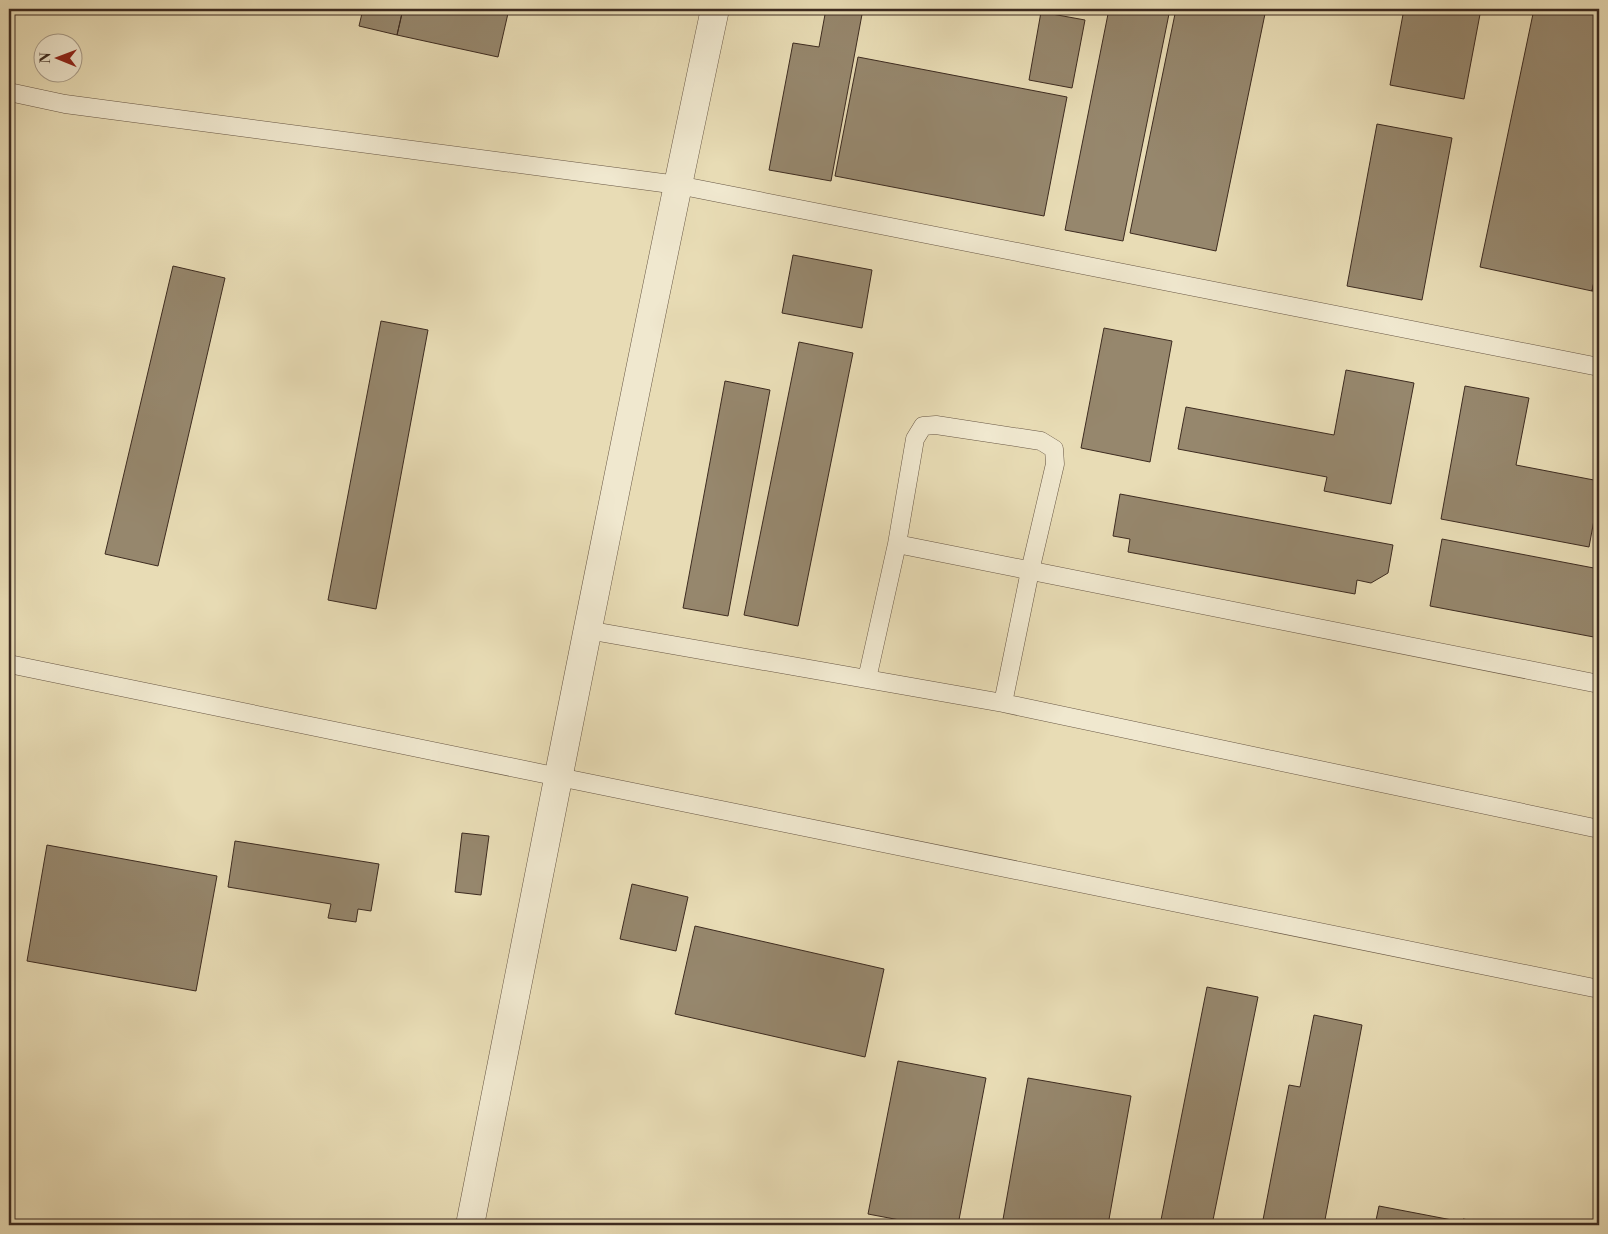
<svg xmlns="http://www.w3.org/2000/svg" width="1608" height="1234" viewBox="0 0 1608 1234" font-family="'Libre Bodoni',serif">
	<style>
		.building { fill: #96876d; stroke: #3d2b20 }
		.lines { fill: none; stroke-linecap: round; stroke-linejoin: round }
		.service-casing { stroke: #685745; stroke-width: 19 }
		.minor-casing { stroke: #685745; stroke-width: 29 }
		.service { stroke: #f0e8cf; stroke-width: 18 }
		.minor { stroke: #f0e8cf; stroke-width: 28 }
	</style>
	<rect width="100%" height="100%" fill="#e8dcb5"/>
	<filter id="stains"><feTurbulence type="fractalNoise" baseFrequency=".004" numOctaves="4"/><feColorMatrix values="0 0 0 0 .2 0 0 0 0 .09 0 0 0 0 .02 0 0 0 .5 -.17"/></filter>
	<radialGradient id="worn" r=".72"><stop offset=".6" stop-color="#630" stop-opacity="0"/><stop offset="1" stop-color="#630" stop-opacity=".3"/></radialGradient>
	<!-- building -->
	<path class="building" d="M363 9H403L397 35 359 26Z
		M403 9H509L498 57 397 35Z
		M826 9H863L831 181 769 170 793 43 819 47Z
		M1109 9H1170L1123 241 1065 230Z
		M1176 9H1266L1216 251 1130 233Z
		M1404 9H1481L1464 99 1390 85Z
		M1534 9H1599V258L1592 291 1480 267Z
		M1041 12 1085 20 1072 88 1029 80Z
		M858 57 1067 97 1044 216 835 176Z
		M1377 124 1452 138 1422 300 1347 286Z
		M793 255 872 270 862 328 782 313Z
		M1599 258V292L1592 291Z
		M173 266 225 278 158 566 105 554Z
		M381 321 428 330 376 609 328 600Z
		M1104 328 1172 341 1150 462 1081 448Z
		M799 342 853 353 798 626 744 615Z
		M1346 370 1414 383 1391 504 1324 491 1327 477 1178 449 1186 407 1334 435Z
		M725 381 770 390 728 616 683 608Z
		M1465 386 1529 398 1516 465 1599 481V493L1589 547 1441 519Z
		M1120 494 1393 545 1388 573 1371 583 1357 580 1355 594 1128 552 1130 539 1113 536Z
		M1442 539 1599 569V638L1430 606Z
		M462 833 489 836 481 895 455 892Z
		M235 841 379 864 371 911 358 909 356 922 328 918 331 904 228 887Z
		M47 845 217 876 196 991 27 961Z
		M632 884 688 897 676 951 620 939Z
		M695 926 884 969 865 1057 675 1014Z
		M1207 987 1258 997 1212 1225H1160Z
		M1314 1015 1362 1025 1324 1225H1262L1289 1085 1300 1087Z
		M898 1061 986 1078 958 1225H926L868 1214Z
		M1028 1078 1131 1096 1108 1225H1002Z
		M1379 1206 1452 1220 1451 1225H1375Z
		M1463 1219 1498 1225H1462Z"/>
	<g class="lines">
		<!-- service casing -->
		<g class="service-casing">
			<path id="service" d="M9 92 65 104 678 185 1599 367
				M897 544 1599 684
				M587 630 1003 703 1030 571 1055 464 1054 449 1041 441 936 425 923 426 915 439 897 544 867 679
				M9 664 559 777 1599 989
				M1003 703 1599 829"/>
		</g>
		<!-- minor casing -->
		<g class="minor-casing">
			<path id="minor" d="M470 1225C550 820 629 413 715 9"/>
		</g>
		<!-- service -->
		<use href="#service" class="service"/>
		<!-- minor -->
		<use href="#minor" class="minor"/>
	</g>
	<!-- margin -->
	<rect width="1608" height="1234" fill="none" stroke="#e8dcb5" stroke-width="30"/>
	<rect x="10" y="10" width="1588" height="1214" fill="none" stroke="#3d2b20" stroke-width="2.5"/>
	<rect x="15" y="15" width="1578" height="1204" fill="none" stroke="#3d2b20"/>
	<!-- north arrow -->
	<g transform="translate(58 58) rotate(271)"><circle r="24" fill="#f0e8cf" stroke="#a89c89"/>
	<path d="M0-4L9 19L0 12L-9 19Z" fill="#8f2418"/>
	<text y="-8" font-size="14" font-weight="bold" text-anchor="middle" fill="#3d2b20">N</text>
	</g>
	<rect width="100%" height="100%" filter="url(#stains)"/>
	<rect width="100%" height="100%" fill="url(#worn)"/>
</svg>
